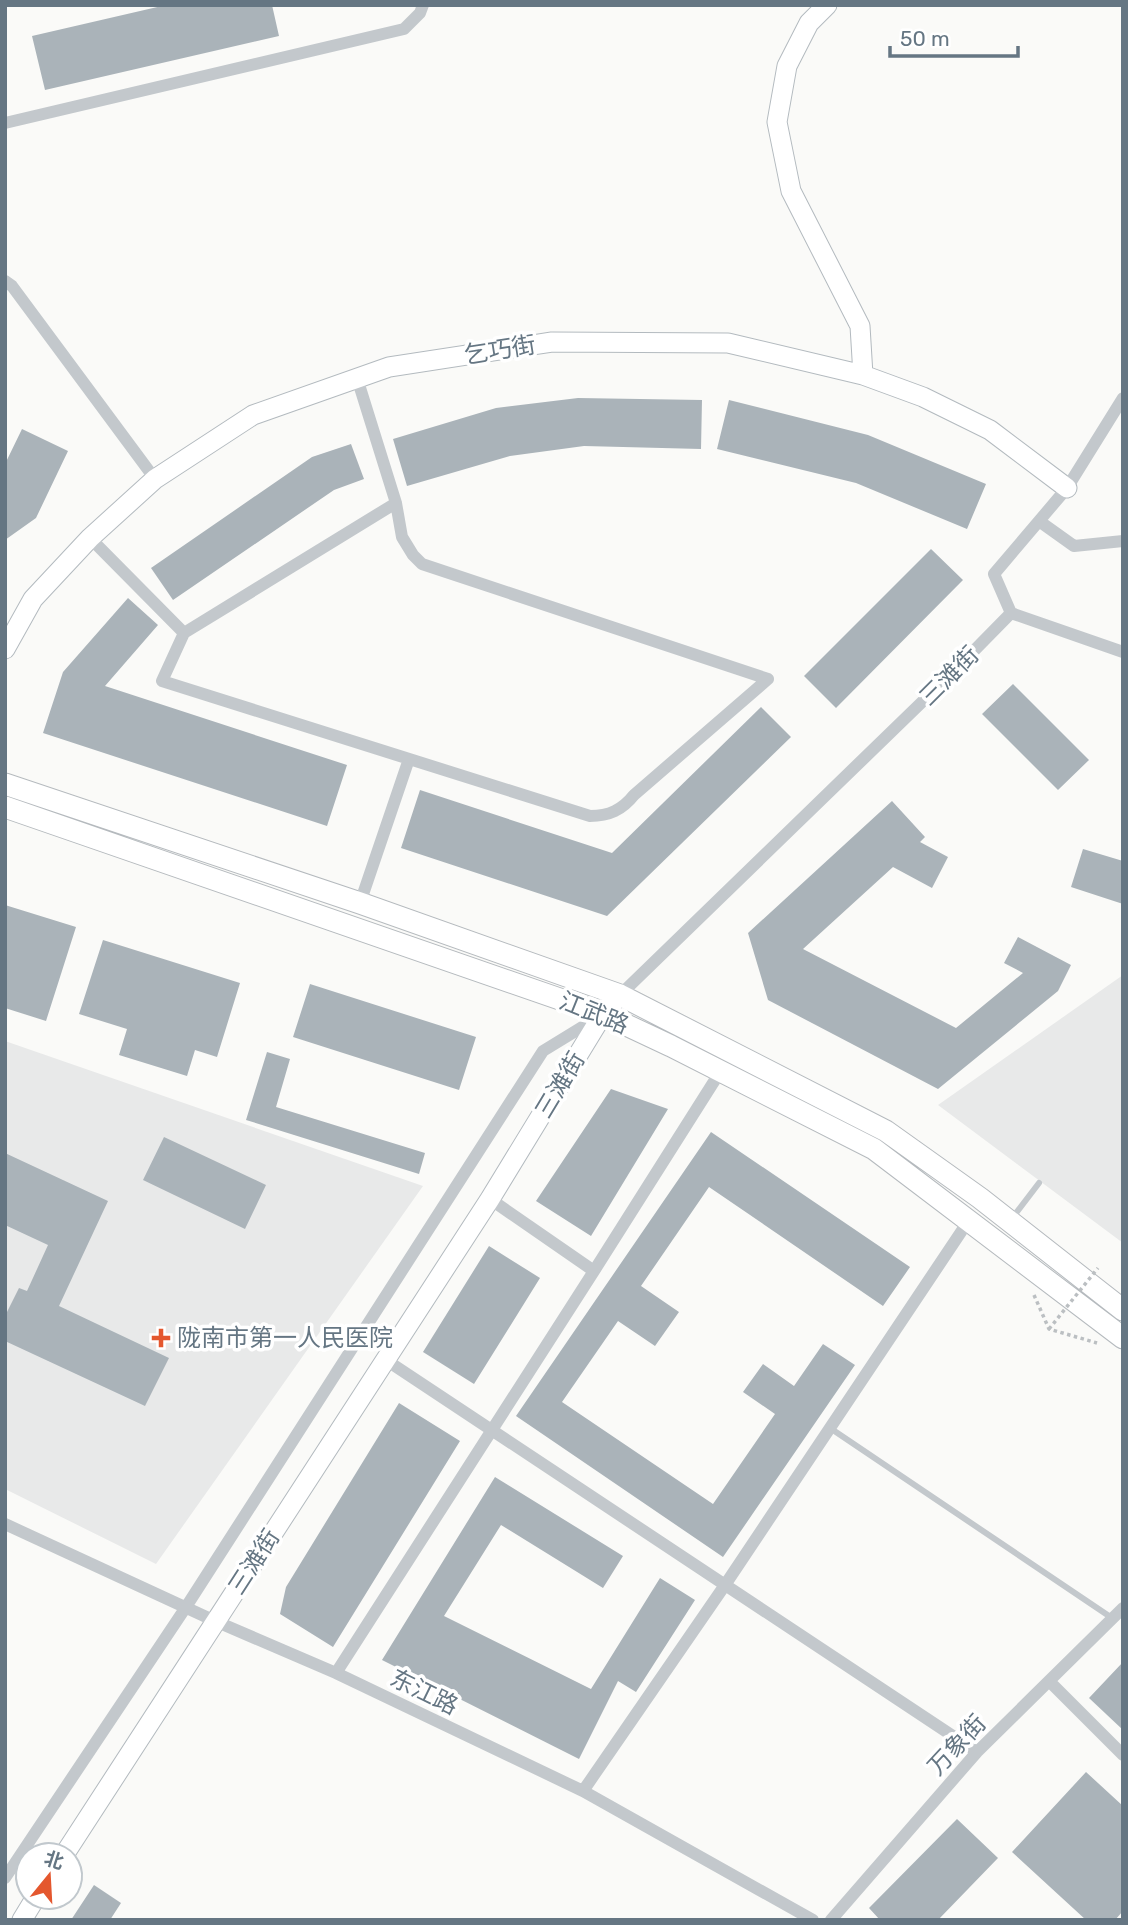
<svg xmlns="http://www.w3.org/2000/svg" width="1128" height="1925" viewBox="0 0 1128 1925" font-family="Rubik,'Noto Sans SC',sans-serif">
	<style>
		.built { fill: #e8e9e9 }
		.building { fill: #aab3b9 }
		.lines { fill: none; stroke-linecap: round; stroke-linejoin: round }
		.secondary-casing { stroke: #b3babf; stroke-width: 21 }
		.primary-casing { stroke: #b5babe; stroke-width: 23 }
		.path { stroke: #bbbfc2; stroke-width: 3.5; stroke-dasharray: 3.5 3.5; stroke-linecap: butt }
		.lane { stroke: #c3c8cc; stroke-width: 6 }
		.street { stroke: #c3c8cc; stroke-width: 12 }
		.secondary { stroke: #fff; stroke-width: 19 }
		.primary { stroke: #fff; stroke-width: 21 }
		.path-bridge { stroke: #bbbfc2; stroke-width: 3.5; stroke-dasharray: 3.5 3.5; stroke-linecap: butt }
		.poi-dot { fill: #e4572e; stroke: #fff; stroke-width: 2.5 }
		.labels { text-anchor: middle; stroke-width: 7; stroke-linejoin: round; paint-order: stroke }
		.street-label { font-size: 24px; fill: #657683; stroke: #fff }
		.poi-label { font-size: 24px; fill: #657683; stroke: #fff; text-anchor: start }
	</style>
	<rect width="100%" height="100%" fill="#fafaf8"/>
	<!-- built -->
	<path class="built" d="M1123 975V1243L938 1105Z
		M5 1041 423 1186 156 1564 5 1489Z"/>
	<!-- building -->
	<path class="building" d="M166 5H272L279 36 45 90 32 36Z
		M578 398 702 400 701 449 584 446 510 456 407 486 393 439 496 408Z
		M729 400 868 435 986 484 967 529 856 483 717 449Z
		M22 429 68 451 36 518 5 540V464Z
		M351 444 364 479 334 490 173 600 151 568 312 457Z
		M931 549 963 580 836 708 804 676Z
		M128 598 158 625 105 686 347 765 327 826 43 733 63 672Z
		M1013 684 1089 760 1058 790 982 714Z
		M761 707 791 737 607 916 401 848 420 790 612 853Z
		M892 801 925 837 920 842 948 857 932 888 893 867 803 949 956 1028 1023 973 1004 963 1018 937 1071 965 1058 991 938 1089 768 1000 748 933Z
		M1083 849 1123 861V904L1071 887Z
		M5 905 76 927 46 1021 5 1008Z
		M103 940 240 983 217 1057 195 1050 187 1076 119 1055 127 1029 79 1014Z
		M310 984 476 1037 459 1090 293 1037Z
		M267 1052 290 1059 276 1107 425 1153 419 1174 246 1120Z
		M611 1089 668 1109 591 1236 536 1201Z
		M711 1132 910 1267 883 1306 709 1187 641 1286 679 1312 655 1346 618 1321 562 1402 713 1504 775 1414 743 1392 763 1364 794 1386 823 1344 855 1365 723 1557 516 1416Z
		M164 1137 266 1185 245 1229 143 1180Z
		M5 1153 108 1201 59 1306 169 1358 145 1406 5 1341V1316L19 1288 27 1291 48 1245 5 1225Z
		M489 1246 540 1278 474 1384 423 1352Z
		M399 1403 460 1441 333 1647 280 1614 286 1587Z
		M495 1477 623 1556 603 1588 501 1525 444 1616 591 1689 660 1578 695 1600 636 1692 618 1681 579 1759 382 1660Z
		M1123 1662V1730L1089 1698Z
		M1086 1772 1123 1806V1911L1115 1920H1086L1012 1852Z
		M957 1819 998 1858 938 1920H880L869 1908Z
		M94 1885 121 1903 110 1920H71Z"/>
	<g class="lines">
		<!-- secondary casing -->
		<g class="secondary-casing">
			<path id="secondary" d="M827 5 809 23 787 66 777 122 791 191 860 326 863 375
				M5 649 33 599 90 538 155 479 253 415 389 367 552 342 728 343 863 375 923 397 990 430 1067 488
				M64 1855 490 1199 603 1014 620 995
				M22 1920 36 1897"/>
		</g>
		<!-- primary casing -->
		<g class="primary-casing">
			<path id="primary" d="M5 784 360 903 620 995 886 1131 980 1198 1123 1310
				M5 807 603 1014 671 1046 874 1149 1123 1338"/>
		</g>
		<!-- path -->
		<path class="path" d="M1034 1295 1049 1329 1097 1343"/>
		<!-- lane -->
		<path class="lane" d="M1013 1217 1039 1183
			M830 1428 1112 1618"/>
		<!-- street -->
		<path class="street" d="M5 123 404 29 420 13 423 5
			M5 281 12 286 155 479
			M357 378 396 503 402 537 413 555 422 564 768 679
			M396 503 184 633 162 681 590 816C609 816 622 810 634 795L768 679
			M1039 521 1074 546 1123 541
			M90 538 184 633
			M1011 613 1123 652
			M360 903 409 759
			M620 995 955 670 1011 613 994 574 1067 488 1123 398
			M490 1199 594 1271
			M386 1360 977 1752
			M5 1524 215 1621 336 1673 583 1791 813 1920
			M336 1673 594 1271 720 1072
			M1049 1681 1123 1755
			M583 1791 725 1585 969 1220
			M5 1878 186 1607 543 1051 597 1018
			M831 1920 977 1752 1123 1608"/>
		<!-- secondary -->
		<use href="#secondary" class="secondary"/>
		<!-- primary -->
		<use href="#primary" class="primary"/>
		<!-- path-bridge -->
		<path class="path-bridge" d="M1049 1329 1098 1268"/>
	</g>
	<!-- markers -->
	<path class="poi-dot" d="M157.5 1327.5h7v7h7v7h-7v7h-7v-7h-7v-7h7z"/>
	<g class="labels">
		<!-- street labels -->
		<g class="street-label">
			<text transform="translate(500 350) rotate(-9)" y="8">乞巧街</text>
			<text transform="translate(949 676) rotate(-45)" y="8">三滩街</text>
			<text transform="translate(594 1013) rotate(22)" y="8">江武路</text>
			<text transform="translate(560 1085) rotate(-59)" y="8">三滩街</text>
			<text transform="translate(254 1562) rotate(-57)" y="8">三滩街</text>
			<text transform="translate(424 1692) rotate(26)" y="8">东江路</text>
			<text transform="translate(957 1745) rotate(-47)" y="8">万象街</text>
		</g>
		<!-- poi labels -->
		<g class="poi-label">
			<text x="177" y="1346">陇南市第一人民医院</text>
		</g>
	</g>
	<!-- border -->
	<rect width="1128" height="1925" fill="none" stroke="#657683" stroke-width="14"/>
	<!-- north arrow -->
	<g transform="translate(49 1876) rotate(18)"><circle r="33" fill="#ffffff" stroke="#c1c8cd" stroke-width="2"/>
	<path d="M0-5L12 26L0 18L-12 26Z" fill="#e4572e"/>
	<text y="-10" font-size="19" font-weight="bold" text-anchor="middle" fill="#657683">北</text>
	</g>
	<!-- scale -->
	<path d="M890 46v10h128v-10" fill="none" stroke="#657683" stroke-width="3.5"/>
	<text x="900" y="46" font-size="21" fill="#657683" stroke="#ffffff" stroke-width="5" paint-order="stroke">50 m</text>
</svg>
